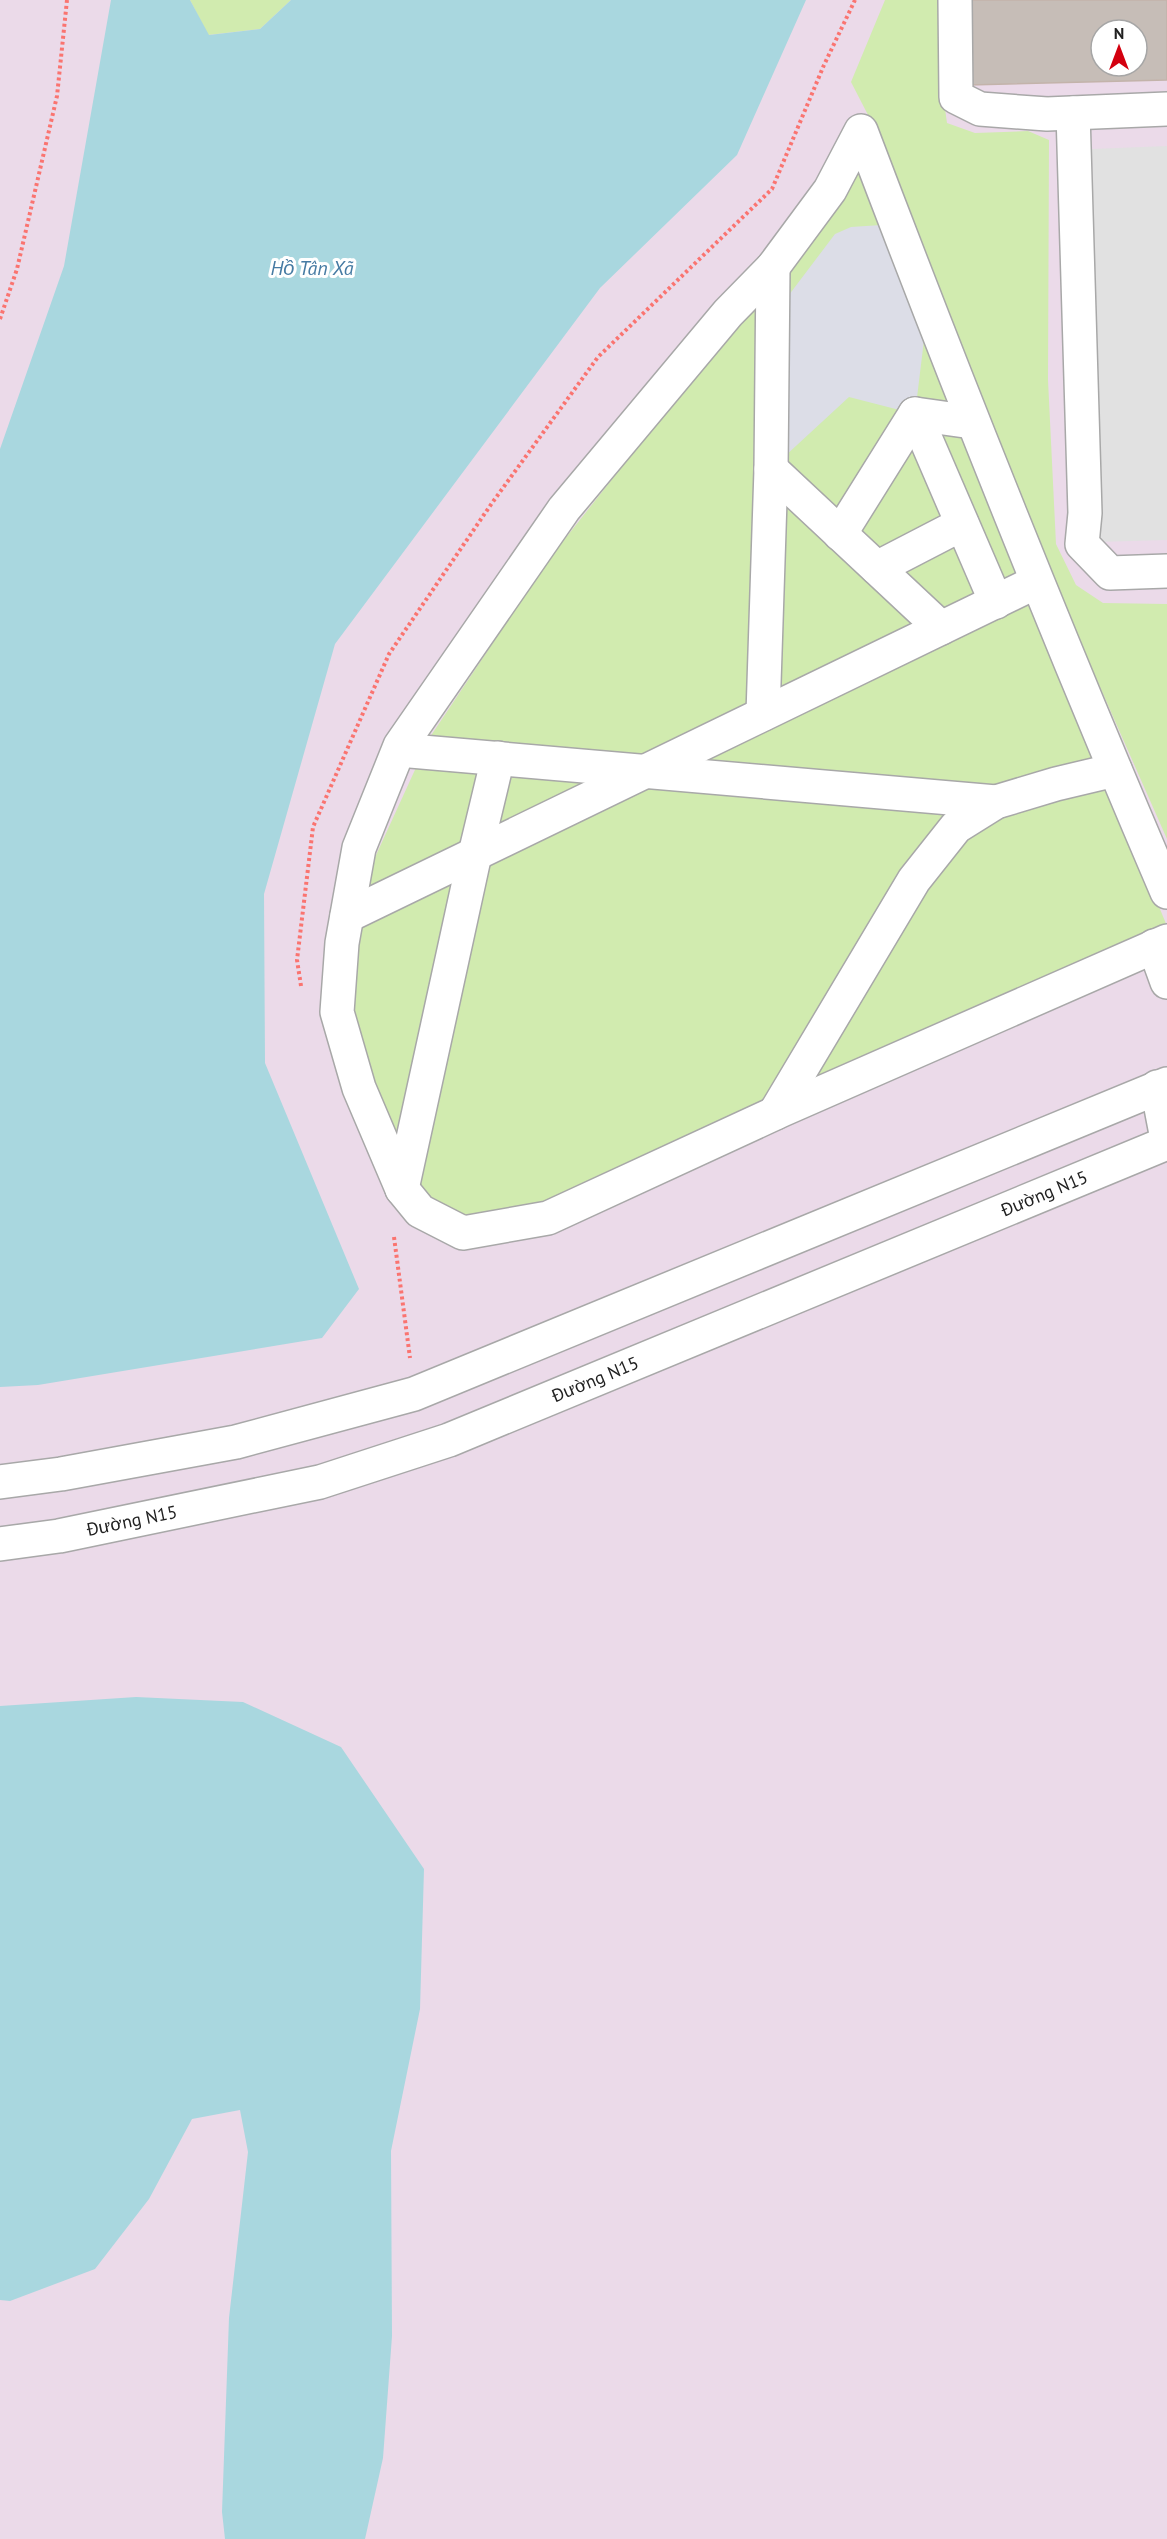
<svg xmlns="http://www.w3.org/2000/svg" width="1167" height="2539" viewBox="0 0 1167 2539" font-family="'PT Sans',sans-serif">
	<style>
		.industrial { fill: #ebdae9; fill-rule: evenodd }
		.grass { fill: #d1ebaf }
		.parking { fill: #e1e1e1 }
		.plaza { fill: #dcdde7 }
		.water { fill: #a9d7df }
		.building { fill: #c6bdb7; stroke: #c3b3aa; stroke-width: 1.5; fill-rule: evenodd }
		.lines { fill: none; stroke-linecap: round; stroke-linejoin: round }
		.minor-casing { stroke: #a8a8a8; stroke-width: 36 }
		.path { stroke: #fa7470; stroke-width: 4; stroke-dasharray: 3 3; stroke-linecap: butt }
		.minor { stroke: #fff; stroke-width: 33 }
		.labels { text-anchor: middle; stroke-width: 6; stroke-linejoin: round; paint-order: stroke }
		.street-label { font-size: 18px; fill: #212121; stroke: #fff }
		.water-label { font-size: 20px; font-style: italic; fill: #467ba3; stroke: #fff }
	</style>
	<rect width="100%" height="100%" fill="#f1eee8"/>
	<!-- industrial -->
	<path class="industrial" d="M0 0H1167V2539H0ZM1101 30H1137V66H1101Z"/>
	<!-- grass -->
	<path class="grass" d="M190 0H291L260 29 208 35Z
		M885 0H940V73L947 123 975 133 1028 131 1049 140 1048 380 1056 544 1076 585 1103 603 1167 604V839L1040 551 884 146 851 82Z
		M858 168 965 439 1167 926 527 1211 474 1222 420 1195 388 1126 354 1019 351 964 366 877 430 737 549 559Z"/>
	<!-- parking -->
	<path class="parking" d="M1167 146V540L1097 542 1092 149Z"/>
	<!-- plaza -->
	<path class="plaza" d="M896 224 928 307 915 414 849 397 771 469 773 316 835 234 851 227Z"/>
	<!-- water -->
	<path class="water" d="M111 0H190L209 35 260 29 291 0H806L737 155 600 288 335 644 264 894 265 1063 359 1289 322 1338 38 1385 0 1387V449L64 266Z
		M136 1697 243 1702 341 1747 424 1869 420 2009 391 2151 392 2336 383 2458 365 2539H225L222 2512 229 2318 248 2152 240 2110 192 2119 149 2199 95 2269 10 2301 0 2300V1706Z"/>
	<!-- building -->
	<path class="building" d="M972 0H1167V80L969 85ZM1101 30H1137V66H1101Z"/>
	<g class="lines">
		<!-- minor casing -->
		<g class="minor-casing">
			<g id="minor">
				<path d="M955 0 956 97 980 109 1047 114 1167 109"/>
				<path d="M1073 113 1085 513 1082 544 1110 573 1167 571"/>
				<path d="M915 414 996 602"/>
				<path d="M771 469 941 628"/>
				<path d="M840 534 915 414 972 422"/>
				<path d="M877 568 962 524"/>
				<path d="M763 714 771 469 773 267"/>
				<path d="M399 750 996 802"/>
				<path d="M1167 892C1059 640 958 387 861 131L830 190 773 267 728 313 564 509 400 746 359 848 342 943 337 1012 359 1088 402 1189 420 1211 463 1233 548 1218 782 1110 1167 941"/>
				<path d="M347 916 1036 582"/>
				<path d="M1154 946 1167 982"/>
				<path d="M1157 1087 1167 1139"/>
				<path d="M775 1113 914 880 956 827 996 802 1056 784 1115 770"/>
				<path d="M402 1189 475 854 498 758"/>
				<path d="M0 1482 61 1474 236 1442 414 1394 1167 1084"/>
				<path id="s1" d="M0 1544 59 1536 320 1482 449 1440 1167 1143"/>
			</g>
		</g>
		<!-- path -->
		<path class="path" d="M0 319 17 269 57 96 67 0
			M301 986 297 960 313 827 389 654 492 503 598 357 772 189 824 65 855 0
			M394 1237 410 1358"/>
		<!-- minor -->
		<use href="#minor" class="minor"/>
	</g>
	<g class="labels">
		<!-- street labels -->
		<g class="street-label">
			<text dy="6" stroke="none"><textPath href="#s1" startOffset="1106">Đường N15</textPath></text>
			<text dy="6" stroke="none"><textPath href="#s1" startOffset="620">Đường N15</textPath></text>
			<text dy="6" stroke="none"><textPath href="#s1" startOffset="134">Đường N15</textPath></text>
		</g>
		<!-- water labels -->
		<g class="water-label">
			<text x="312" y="275">Hồ Tân Xã</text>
		</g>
	</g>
	<!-- north arrow -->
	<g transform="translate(1119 48)"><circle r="28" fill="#ffffff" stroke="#a6a6a6" stroke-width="1.5"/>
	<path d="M0-4.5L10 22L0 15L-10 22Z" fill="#d3000f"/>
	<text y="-9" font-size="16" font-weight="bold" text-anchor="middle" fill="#212121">N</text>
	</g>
</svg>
